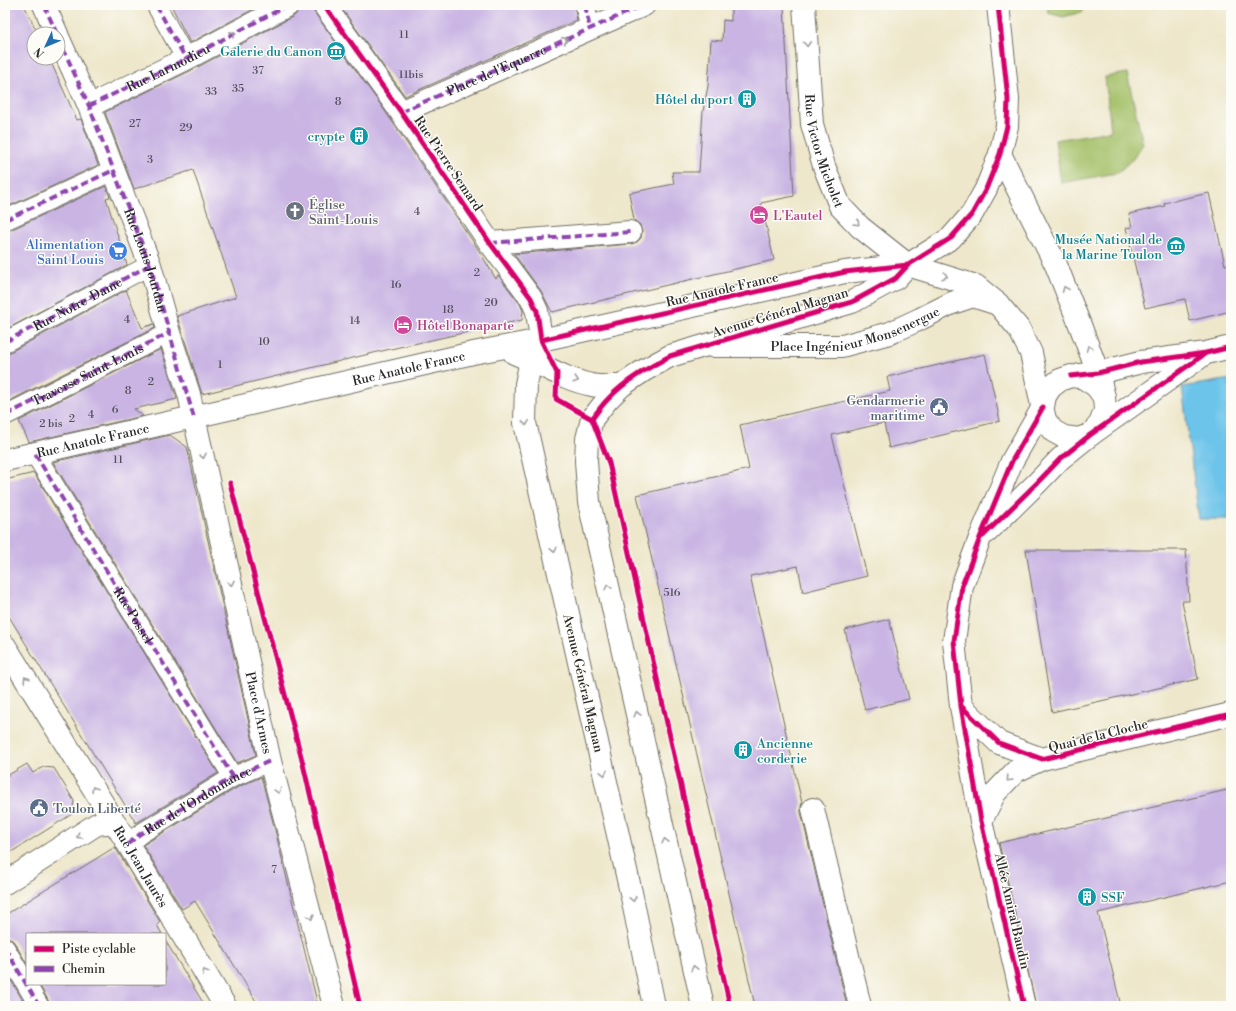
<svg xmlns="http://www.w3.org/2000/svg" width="1236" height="1011" viewBox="0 0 1236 1011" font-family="'Libre Bodoni',serif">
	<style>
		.green { fill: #a3bf66; stroke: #677548 }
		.water { fill: #6dc4ea; stroke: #4c788a }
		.building { fill: #c9b4e3 }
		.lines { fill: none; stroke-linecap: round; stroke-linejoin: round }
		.pedestrian-casing { stroke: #6f6d63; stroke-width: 21 }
		.minor-casing { stroke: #6f6d63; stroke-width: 24 }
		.tertiary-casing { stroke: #6f6d63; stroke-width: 24 }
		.secondary-casing { stroke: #6f6d63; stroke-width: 24 }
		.primary-casing { stroke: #6f6d63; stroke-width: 24 }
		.pedestrian { stroke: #fff; stroke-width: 19 }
		.minor { stroke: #fff; stroke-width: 22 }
		.tertiary { stroke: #fff; stroke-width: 22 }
		.secondary { stroke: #fff; stroke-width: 22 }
		.primary { stroke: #fff; stroke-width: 22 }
		.quiet { stroke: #8e44ad; stroke-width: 4; stroke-dasharray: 8 4; stroke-linecap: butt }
		.cycleway-casing { stroke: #fdfcf7; stroke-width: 8 }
		.cycleway { stroke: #d6006c; stroke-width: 5 }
		.oneway { stroke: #a0a0a0 }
		.labels { text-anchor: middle; stroke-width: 3; stroke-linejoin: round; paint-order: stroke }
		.number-label { font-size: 11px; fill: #524d59 }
		.culture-label { font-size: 13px; fill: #0d838f; stroke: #fdfcf7; text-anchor: end }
		.street-label { font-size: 13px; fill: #2b2b2b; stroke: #fdfcf7 }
		.worship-label { font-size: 13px; fill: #5b616d; stroke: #fdfcf7; text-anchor: start }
		.hotel-label { font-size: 13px; fill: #b23c85; stroke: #fdfcf7; text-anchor: start }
		.shop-label { font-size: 13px; fill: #366cbe; stroke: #fdfcf7; text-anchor: end }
		.service-label { font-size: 13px; fill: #4e5e75; stroke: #fdfcf7; text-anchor: end }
	</style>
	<rect width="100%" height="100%" fill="#fdfcf7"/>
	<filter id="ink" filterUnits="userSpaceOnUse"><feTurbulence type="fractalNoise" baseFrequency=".025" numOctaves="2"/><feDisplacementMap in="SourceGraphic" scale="8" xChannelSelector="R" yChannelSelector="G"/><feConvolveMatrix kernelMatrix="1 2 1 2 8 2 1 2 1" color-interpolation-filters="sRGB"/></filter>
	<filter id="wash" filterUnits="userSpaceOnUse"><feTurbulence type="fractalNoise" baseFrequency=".012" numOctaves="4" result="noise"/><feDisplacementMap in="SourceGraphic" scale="16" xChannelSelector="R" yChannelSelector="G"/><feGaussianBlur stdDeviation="0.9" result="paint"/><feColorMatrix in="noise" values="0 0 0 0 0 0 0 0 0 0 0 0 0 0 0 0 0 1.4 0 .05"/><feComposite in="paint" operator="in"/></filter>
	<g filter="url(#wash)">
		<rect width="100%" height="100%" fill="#eee7cb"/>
		<!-- green -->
		<path class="green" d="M1047 5H1086L1082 12 1063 17 1048 13Z
			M1127 73 1143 144 1133 159 1117 173 1061 183 1055 140 1111 131 1105 77Z"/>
		<!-- water -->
		<path class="water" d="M1231 379V519H1199L1182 387Z"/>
		<g id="blocks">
			<!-- building -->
			<path class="building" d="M5 5H24L38 34H34V58H49L77 120 81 119 98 165 5 208Z
				M171 5H261L190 43Z
				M300 5H312L314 12 383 108 478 249 496 279 498 275 520 304 523 311 522 320 386 350 202 394 177 316 236 297 193 170 134 189 105 112 192 70 294 16 299 11Z
				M339 5H574L577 20 405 96Z
				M731 5H784L794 196 761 203 774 260 552 312 541 291 514 254 631 244 637 242 641 238 642 231 640 225 634 220 629 193 674 184 672 172H699L703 111 708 86 711 40 722 41 723 20 731 21Z
				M106 186 110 197 106 198 127 265 5 330V231L10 230Z
				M1209 193 1225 265 1231 264V311L1190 321 1185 299 1145 308 1126 228 1132 227 1129 214 1165 206 1164 203Z
				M126 290 142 328 154 324 155 328 5 403V353L10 352Z
				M161 349 177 399 134 409 143 416 29 442 19 421Z
				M985 354 1000 421 889 448 884 423 832 435 867 576 803 592 798 566 750 576 802 803 801 806V812L847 1006H755L637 495 749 469 740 425 890 391 887 377Z
				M170 435 187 447 256 755 237 763 53 462Z
				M34 473 218 773 136 823 5 610V480Z
				M1026 550H1186L1189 601H1182L1198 679 1052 712Z
				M889 619 909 699 865 710 845 630Z
				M27 764 33 773 43 767 54 768 74 801 72 814 5 856V777Z
				M261 777 274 826 318 1006H259L195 901 182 909 143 845 238 787Z
				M1231 789V881L1098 913 1121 1006H1036L999 843Z
				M115 847 160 922 157 925 162 934H27V964L14 942 10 938 5 937V915Z
				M165 940 205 1006H50L48 1000 39 984H165Z
				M5 970 26 1006H5Z"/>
		</g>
	</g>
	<g filter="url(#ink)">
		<use href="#blocks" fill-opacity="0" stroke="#6f6d63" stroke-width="1"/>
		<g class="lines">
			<!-- pedestrian casing -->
			<g class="pedestrian-casing">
				<g id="pedestrian">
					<path d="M156 5 186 59"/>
					<path d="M585 5 590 29"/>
					<path d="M5 220 114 170"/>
					<path d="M5 342 150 265"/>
					<path id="s1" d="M6 415 169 333"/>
					<path d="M35 454 233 777"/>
					<path id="s2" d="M128 844 140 834 233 777 270 761"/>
					<path d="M5 948 39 1006"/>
				</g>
			</g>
			<!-- minor casing -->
			<g class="minor-casing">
				<g id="minor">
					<path d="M44 5 57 34"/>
					<path d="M324 5 401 112 490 243 531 298 537 311 541 340"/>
					<path id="s3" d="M804 5 812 124 824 166 840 206 860 227 908 265"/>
					<path id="s4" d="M58 37 89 106 150 265 169 333 189 394 270 761 334 1006"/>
					<path d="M89 106 186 59 288 5"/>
					<path id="s5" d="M401 112 644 5"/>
					<path d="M490 243 630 232"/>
					<path id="s6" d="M712 346H842L890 333 920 319 952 303 973 296 998 304"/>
					<path d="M1080 375 1098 373 1141 362 1206 353 1231 347"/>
					<path d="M1090 435 1203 355"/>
					<path d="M813 809 860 1006"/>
					<path d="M5 883 97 824 114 822"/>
				</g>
			</g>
			<!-- tertiary casing -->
			<g class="tertiary-casing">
				<g id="tertiary">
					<path d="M908 265 976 286 998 304 1019 329 1031 353 1045 420 1053 431 1064 437 1078 439 1090 435"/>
					<path d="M514 353C540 363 565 380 592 385 601 387 612 386 621 386"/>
					<path id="s7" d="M5 460 473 353 541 340"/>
					<path d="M987 532 1037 483 1060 459 1090 435 1100 424 1105 411 1104 397 1098 373 1080 325 1056 265 1000 154"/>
					<path id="s8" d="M5 646 128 844 225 1006"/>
					<path d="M961 706 999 743 1042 759 1231 714"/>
					<path d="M981 821 995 793 1016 771 1042 759"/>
					<path d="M1024 1006 981 821 961 706 954 641 962 586 980 538 1012 461 1043 407 1045 396 1051 387 1060 380 1071 376 1084 378 1096 386 1104 397"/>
				</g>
			</g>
			<!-- secondary casing -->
			<g class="secondary-casing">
				<path id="secondary" d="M654 1006 632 897 525 423 526 384 531 360 541 340 845 272 908 265"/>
			</g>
			<!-- primary casing -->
			<g class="primary-casing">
				<path id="primary" d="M703 1006 589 502 586 461 587 439 592 419 607 400 621 386 643 371 670 356 852 302 896 278 908 265 951 238 972 214 986 189 1000 154 1007 126 1008 99 998 5"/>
			</g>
			<!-- pedestrian -->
			<use href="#pedestrian" class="pedestrian"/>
			<!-- minor -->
			<use href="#minor" class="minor"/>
			<!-- tertiary -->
			<use href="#tertiary" class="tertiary"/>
			<!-- secondary -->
			<use href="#secondary" class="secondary"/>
			<!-- primary -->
			<use href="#primary" class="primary"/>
			<!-- quiet -->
			<g class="quiet">
				<path d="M44 5 57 34"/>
				<path d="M156 5 186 59"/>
				<path d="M585 5 590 29"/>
				<path id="s9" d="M58 37 89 106 150 265 194 418"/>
				<path id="s10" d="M89 106 186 59 288 5"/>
				<path d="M401 112 644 5"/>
				<path d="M5 220 114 170"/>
				<path d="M490 243 630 232"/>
				<path id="s11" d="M5 342 150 265"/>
				<path d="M6 415 169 333"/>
				<path id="s12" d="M35 454 233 777"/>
				<path d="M128 844 140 834 233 777 270 761"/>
				<path d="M5 948 39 1006"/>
			</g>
			<!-- cycleway casing -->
			<g class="cycleway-casing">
				<path id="cycleway" d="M324 5 401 112 490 243 531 298 537 311 541 340 557 373 556 399 592 419 609 463 730 1006
					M541 340 845 272 908 265
					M1071 376 1098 373 1141 362 1206 353 1231 347
					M592 419C597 412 602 405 608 399 626 380 648 368 670 356L852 302 896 278 908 265 951 238 972 214 986 189 1000 154 1007 126 1008 99 998 5
					M230 483 303 764 360 1006
					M983 536 1037 483 1060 459 1090 435 1206 353
					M961 706 999 743 1042 759 1231 714
					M1024 1006 981 821 961 706 954 641 962 586 980 538 1012 461 1043 407"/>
			</g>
			<!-- cycleway -->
			<use href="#cycleway" class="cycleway"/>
		</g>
		<!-- one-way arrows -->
		<defs><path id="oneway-chevron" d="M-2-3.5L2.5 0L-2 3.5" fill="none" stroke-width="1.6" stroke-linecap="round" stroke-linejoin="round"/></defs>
		<g class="oneway">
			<use href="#oneway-chevron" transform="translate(233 34) rotate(-28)"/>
			<use href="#oneway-chevron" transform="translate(565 40) rotate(-24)"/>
			<use href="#oneway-chevron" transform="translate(807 44) rotate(86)"/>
			<use href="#oneway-chevron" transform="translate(857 223) rotate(44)"/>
			<use href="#oneway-chevron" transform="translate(945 276) rotate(18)"/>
			<use href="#oneway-chevron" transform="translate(1065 289) rotate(-112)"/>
			<use href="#oneway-chevron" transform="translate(1089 348) rotate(-111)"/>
			<use href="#oneway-chevron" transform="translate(576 380) rotate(17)"/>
			<use href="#oneway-chevron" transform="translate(526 423) rotate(83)"/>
			<use href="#oneway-chevron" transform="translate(203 456) rotate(78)"/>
			<use href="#oneway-chevron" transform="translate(554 550) rotate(77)"/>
			<use href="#oneway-chevron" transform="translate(231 583) rotate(78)"/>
			<use href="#oneway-chevron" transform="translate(608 587) rotate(-103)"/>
			<use href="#oneway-chevron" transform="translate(26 679) rotate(-122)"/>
			<use href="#oneway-chevron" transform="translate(637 714) rotate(-103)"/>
			<use href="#oneway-chevron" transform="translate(604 773) rotate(77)"/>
			<use href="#oneway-chevron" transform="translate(1009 779) rotate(133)"/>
			<use href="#oneway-chevron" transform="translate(94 789) rotate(-122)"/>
			<use href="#oneway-chevron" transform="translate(278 791) rotate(75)"/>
			<use href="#oneway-chevron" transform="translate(79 836) rotate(147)"/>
			<use href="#oneway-chevron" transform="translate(665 841) rotate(-103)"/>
			<use href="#oneway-chevron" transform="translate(633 899) rotate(78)"/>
			<use href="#oneway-chevron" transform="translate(311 917) rotate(75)"/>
			<use href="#oneway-chevron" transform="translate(694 968) rotate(-103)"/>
			<use href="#oneway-chevron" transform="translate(205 972) rotate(-121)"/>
		</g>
	</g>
	<!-- icons -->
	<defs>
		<g id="museum-disc" transform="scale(1)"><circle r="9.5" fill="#0f9aa8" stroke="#fdfcf7"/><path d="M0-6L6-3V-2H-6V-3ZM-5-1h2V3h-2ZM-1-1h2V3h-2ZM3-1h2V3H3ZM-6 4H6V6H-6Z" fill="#fff"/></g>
		<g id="building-disc" transform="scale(1)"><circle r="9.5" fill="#0f9aa8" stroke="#fdfcf7"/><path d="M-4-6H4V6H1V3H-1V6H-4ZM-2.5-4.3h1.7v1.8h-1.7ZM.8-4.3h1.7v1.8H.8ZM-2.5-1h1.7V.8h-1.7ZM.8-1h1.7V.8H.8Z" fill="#fff"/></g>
		<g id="church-disc" transform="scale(1)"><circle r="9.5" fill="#6b7280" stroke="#fdfcf7"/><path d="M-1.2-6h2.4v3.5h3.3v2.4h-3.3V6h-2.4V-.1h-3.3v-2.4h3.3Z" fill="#fff"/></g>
		<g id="hotel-disc" transform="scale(1)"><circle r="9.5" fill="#d1479c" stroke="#fdfcf7"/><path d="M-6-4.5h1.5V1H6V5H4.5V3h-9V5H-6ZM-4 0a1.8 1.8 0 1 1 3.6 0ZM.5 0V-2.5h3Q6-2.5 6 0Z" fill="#fff"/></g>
		<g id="supermarket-disc" transform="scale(1)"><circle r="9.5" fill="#3f7fe0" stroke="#fdfcf7"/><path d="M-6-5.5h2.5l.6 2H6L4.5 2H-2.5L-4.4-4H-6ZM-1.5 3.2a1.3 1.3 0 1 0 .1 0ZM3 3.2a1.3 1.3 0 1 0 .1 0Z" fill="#fff"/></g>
		<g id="civic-disc" transform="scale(1)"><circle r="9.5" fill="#5c6f8a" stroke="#fdfcf7"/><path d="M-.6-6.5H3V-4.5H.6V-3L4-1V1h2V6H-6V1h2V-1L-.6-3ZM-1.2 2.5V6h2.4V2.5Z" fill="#fff"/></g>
	</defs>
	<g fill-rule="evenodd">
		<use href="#museum-disc" x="336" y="51"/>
		<use href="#building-disc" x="747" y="99"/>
		<use href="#building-disc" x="359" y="136"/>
		<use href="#church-disc" x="295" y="211"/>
		<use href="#hotel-disc" x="759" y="215"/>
		<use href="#museum-disc" x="1176" y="246"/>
		<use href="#supermarket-disc" x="118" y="251"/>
		<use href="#hotel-disc" x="403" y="325"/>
		<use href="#civic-disc" x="939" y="407"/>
		<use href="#building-disc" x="743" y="750"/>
		<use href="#civic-disc" x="39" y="808"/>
		<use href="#building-disc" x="1087" y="897"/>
	</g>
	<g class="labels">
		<!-- number labels -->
		<g class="number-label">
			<text x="404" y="38">11</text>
			<text x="258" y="74">37</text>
			<text x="411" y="78">11bis</text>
			<text x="238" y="92">35</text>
			<text x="211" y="95">33</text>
			<text x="338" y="105">8</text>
			<text x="135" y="127">27</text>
			<text x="186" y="131">29</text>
			<text x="150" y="163">3</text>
			<text x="417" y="215">4</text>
			<text x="477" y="276">2</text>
			<text x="396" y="288">16</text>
			<text x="491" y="306">20</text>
			<text x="448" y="313">18</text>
			<text x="127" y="323">4</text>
			<text x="355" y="324">14</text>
			<text x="264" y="345">10</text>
			<text x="220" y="368">1</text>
			<text x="151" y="385">2</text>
			<text x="128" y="394">8</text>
			<text x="115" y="413">6</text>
			<text x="91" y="418">4</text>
			<text x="72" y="422">2</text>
			<text x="51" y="427">2 bis</text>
			<text x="118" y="463">11</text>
			<text x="672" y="596">516</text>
			<text x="274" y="873">7</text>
		</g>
		<!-- culture labels -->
		<g class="culture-label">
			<text x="322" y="56">Galerie du Canon</text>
			<text x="733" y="104">Hôtel du port</text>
			<text x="345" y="141">crypte</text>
			<text x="1162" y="244">Musée National de<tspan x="1162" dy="15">la Marine Toulon</tspan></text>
			<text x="757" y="748" text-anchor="start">Ancienne<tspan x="757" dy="15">corderie</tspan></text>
			<text x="1101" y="902" text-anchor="start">SSF</text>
		</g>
		<!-- street labels -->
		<g class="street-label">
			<text dy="5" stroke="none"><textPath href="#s10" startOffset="88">Rue Larmodieu</textPath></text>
			<text dy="5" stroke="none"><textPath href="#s5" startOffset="104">Place de l'Equerre</textPath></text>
			<text dy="5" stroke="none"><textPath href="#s3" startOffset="148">Rue Victor Micholet</textPath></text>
			<text transform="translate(449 163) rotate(56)" y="5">Rue Pierre Semard</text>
			<text dy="5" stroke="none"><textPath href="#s9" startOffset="240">Rue Louis Jourdan</textPath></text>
			<text transform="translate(722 289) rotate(-13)" y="5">Rue Anatole France</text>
			<text dy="5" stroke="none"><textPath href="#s11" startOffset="82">Rue Notre-Dame</textPath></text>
			<text transform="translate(780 312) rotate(-17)" y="5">Avenue Général Magnan</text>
			<text dy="5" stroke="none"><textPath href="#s6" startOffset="146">Place Ingénieur Monsenergue</textPath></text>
			<text dy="5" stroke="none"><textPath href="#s7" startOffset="414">Rue Anatole France</textPath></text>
			<text dy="5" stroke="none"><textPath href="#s1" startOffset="91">Traverse Saint-Louis</textPath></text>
			<text dy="5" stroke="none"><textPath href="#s7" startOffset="90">Rue Anatole France</textPath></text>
			<text dy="5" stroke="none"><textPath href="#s12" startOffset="189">Rue Possel</textPath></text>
			<text transform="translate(584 683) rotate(77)" y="5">Avenue Général Magnan</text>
			<text dy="5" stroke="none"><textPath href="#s4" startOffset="707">Place d'Armes</textPath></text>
			<text transform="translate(1098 735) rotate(-14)" y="5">Quai de la Cloche</text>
			<text dy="5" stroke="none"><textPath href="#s2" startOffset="83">Rue de l'Ordonnance</textPath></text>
			<text dy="5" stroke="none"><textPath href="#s8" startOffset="259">Rue Jean Jaurès</textPath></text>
			<text transform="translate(1013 911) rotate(77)" y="5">Allée Amiral Baudin</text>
		</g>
		<!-- worship labels -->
		<g class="worship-label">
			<text x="309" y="209">Église<tspan x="309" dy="15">Saint-Louis</tspan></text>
		</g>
		<!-- hotel labels -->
		<g class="hotel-label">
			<text x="773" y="220">L'Eautel</text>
			<text x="417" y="330">Hôtel Bonaparte</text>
		</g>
		<!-- shop labels -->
		<g class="shop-label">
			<text x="104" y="249">Alimentation<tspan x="104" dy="15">Saint Louis</tspan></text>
		</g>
		<!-- service labels -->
		<g class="service-label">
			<text x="925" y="405">Gendarmerie<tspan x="925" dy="15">maritime</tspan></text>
			<text x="53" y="813" text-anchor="start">Toulon Liberté</text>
		</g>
	</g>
	<!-- margin -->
	<rect width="1236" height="1011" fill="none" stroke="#fdfcf7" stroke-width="20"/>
	<!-- legend -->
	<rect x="26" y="933" width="140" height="52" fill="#fdfcf7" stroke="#a9a8a5"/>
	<rect x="34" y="946" width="20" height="6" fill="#d6006c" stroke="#a9a8a5"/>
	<text x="62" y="953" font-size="12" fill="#2b2b2b">Piste cyclable</text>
	<rect x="34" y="966" width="20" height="6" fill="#8e44ad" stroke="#a9a8a5"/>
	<text x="62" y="973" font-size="12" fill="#2b2b2b">Chemin</text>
	<!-- north arrow -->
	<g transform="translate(46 46) rotate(226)"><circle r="19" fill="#fdfcf7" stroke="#a9a8a5"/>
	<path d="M0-3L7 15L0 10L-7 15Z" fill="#1f6fb2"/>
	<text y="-6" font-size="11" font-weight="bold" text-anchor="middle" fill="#2b2b2b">N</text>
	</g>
</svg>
